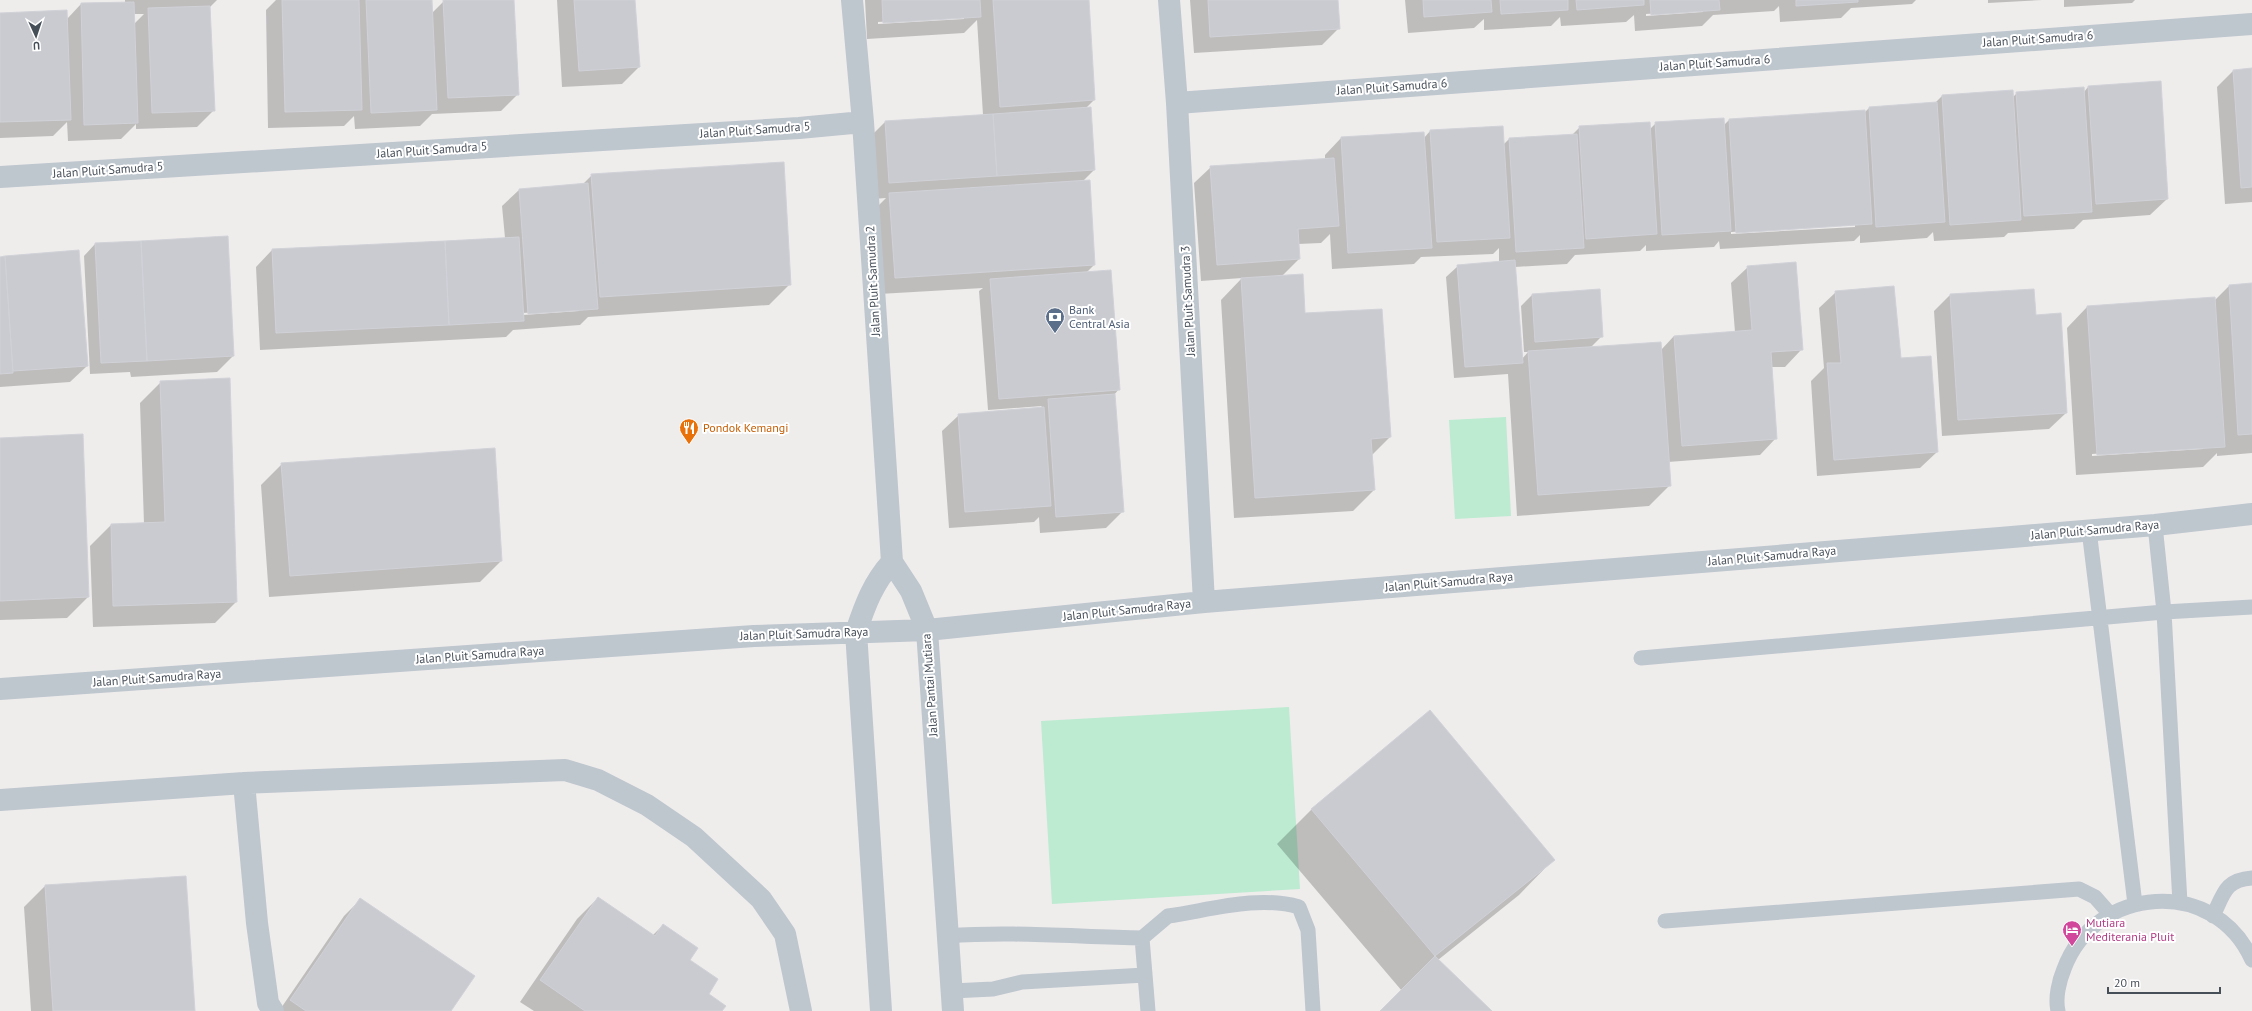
<svg xmlns="http://www.w3.org/2000/svg" width="2252" height="1011" viewBox="0 0 2252 1011" font-family="'PT Sans',sans-serif">
	<style>
		.green { fill: #bcebd1 }
		.shadow { fill: #0003; fill-rule: evenodd }
		.building { fill: #cacbd1; stroke: #d0d2d8 }
		.lines { fill: none; stroke-linecap: round; stroke-linejoin: round }
		.service { stroke: #bec6ce; stroke-width: 15 }
		.minor { stroke: #bec6ce; stroke-width: 22 }
		.labels { text-anchor: middle; stroke-width: 4; stroke-linejoin: round; paint-order: stroke }
		.street-label { font-size: 12px; fill: #464e58; stroke: #fff }
		.service-label { font-size: 12px; fill: #4e5e75; stroke: #fff; text-anchor: start }
		.food-label { font-size: 12px; fill: #c56008; stroke: #fff; text-anchor: start }
		.hotel-label { font-size: 12px; fill: #b23c85; stroke: #fff; text-anchor: start }
	</style>
	<rect width="100%" height="100%" fill="#efecec"/>
	<!-- green -->
	<path class="green" d="M1506 417 1511 516 1455 519 1449 420Z
		M1289 707 1300 889 1052 904 1041 721Z"/>
	<!-- shadow -->
	<path class="shadow" d="M125 0H217L209 8 214 110 197 127 136 129V124L121 139 68 141 67 122 53 136 0 138V14L67 19 81 4 125 3ZM134 14H144L134 24Z
		M276 0H431L432 13 444 1 513 0 518 94 501 111 432 114 420 126 355 129 354 116 344 126 268 128 266 10Z
		M557 0H634L639 67 622 84 562 87Z
		M865 0H1088L1094 100 1085 109 1094 170 1082 182 1094 265 1086 273 1119 389 1114 395 1122 512 1106 528 1040 533 1039 517 1034 522 949 528 942 431 959 415 1039 409 1042 406 988 410 979 291 983 288 879 294 873 211 886 198 873 199 869 138 885 122 983 115 977 20 964 33 867 39ZM964 17V19L878 24V22Z
		M1190 0H1337L1339 28 1322 45 1194 53Z
		M1405 0H1916L1912 4 1851 8 1841 18 1780 22 1779 6 1774 11 1713 15 1702 26 1635 31 1634 15 1626 22 1561 26 1560 17 1551 26 1484 30V19L1474 28 1408 33ZM1703 10V12L1646 16V14Z
		M1988 0H2042L1988 3Z
		M2064 0H2135L2132 3 2064 7Z
		M2252 69V202L2225 204 2217 87 2233 71Z
		M2088 87 2167 199 2150 215 2083 220 2074 229 2008 233 2004 237 1934 241 1933 232 1927 238 1860 243V235L1854 241 1720 249 1719 241 1714 247 1646 251V245L1640 251 1575 255 1567 264 1515 267 1522 359 1528 352H1524L1521 306 1532 295 1602 336 1590 348 1661 350 1674 336 1735 332 1731 283 1748 267 1801 350 1785 367H1771L1776 438 1760 455 1668 462 1670 485 1649 506 1517 516 1508 374 1454 378 1446 277 1458 266 1499 263V248L1493 254 1421 257 1414 264 1332 269 1330 234 1321 243 1298 244 1299 259 1282 276 1304 315 1390 437 1371 456 1374 490 1353 511 1234 518 1221 300 1242 278 1201 281 1194 183 1211 167 1325 160V155L1341 138H1424L1430 131 1503 145 1509 139 1572 135 1580 127 1650 129 1656 123 1724 125 1729 120 1864 111V113L1869 108 1934 104 1942 96 2012 98 2017 93 2084 92ZM1855 225V227L1731 234V232Z
		M592 175 790 284 769 305 588 317 580 325 513 330 506 337 260 350 256 267 272 250 505 238 502 206 519 190 583 184ZM579 309V311L523 315V313Z
		M95 244 233 356 217 372 131 377 130 372 90 374 84 256Z
		M78 252 87 366 70 382 0 387V257Z
		M2252 284V453L2217 456V453L2203 467 2076 475 2067 328 2087 307 2214 301 2229 286ZM2203 447V449L2092 456V454Z
		M1836 292 1900 359 1937 452 1920 468 1817 476 1811 381 1824 368 1819 308Z
		M1950 295 2035 316 2066 413 2049 429 1942 436 1934 311Z
		M161 382 236 602 215 623 93 627 90 546 111 525 144 524 140 403Z
		M0 439 88 597 67 618 0 620Z
		M282 464 501 561 480 582 269 597 261 485Z
		M1312 809 1553 860 1519 895 1438 960 1491 1011H1382L1402 991 1277 844Z
		M185 877 194 1011H31L24 907 45 886Z
		M598 898 653 935 663 925 689 960 707 994 721 1011H534L520 1002 577 919Z
		M361 899 450 1011H279L344 916Z"/>
	<!-- building -->
	<path class="building" d="M282 0H359L362 110 285 112Z
		M366 0H432L437 110 371 113Z
		M443 0H514L519 95 448 98Z
		M574 0H635L640 67 579 71Z
		M882 0H980L981 17 883 23Z
		M993 0H1089L1095 100 1000 107Z
		M1208 0H1338L1340 29 1210 37Z
		M1423 0H1491L1492 12 1424 17Z
		M1500 0H1568V10L1501 14Z
		M1576 0H1644V5L1577 10Z
		M1650 0H1719L1720 10 1651 15Z
		M1796 0H1858V2L1796 6Z
		M134 2 138 123 84 125 81 3Z
		M210 6 215 111 152 113 148 8Z
		M67 10 71 120 0 122V13Z
		M2252 68V187L2241 188 2233 70Z
		M2161 81 2168 199 2096 204 2088 86Z
		M2084 87 2092 212 2024 216 2016 92Z
		M2013 90 2021 220 1950 225 1942 95Z
		M1937 102 1945 222 1876 227 1869 107Z
		M1091 107 1095 170 997 176 993 114Z
		M1865 110 1872 224 1736 233 1729 119Z
		M993 114 997 176 889 183 885 121Z
		M1724 118 1731 231 1662 235 1655 122Z
		M1650 122 1657 234 1586 239 1579 126Z
		M1503 126 1510 238 1437 242 1430 130Z
		M1424 132 1432 248 1348 253 1341 137Z
		M1577 134 1584 248 1516 252 1509 138Z
		M1334 158 1339 226 1298 229 1300 259 1217 265 1210 166Z
		M784 162 791 285 600 297 591 174Z
		M1090 180 1095 265 895 278 889 193Z
		M588 183 598 309 528 314 519 189Z
		M228 236 234 356 147 361 141 241Z
		M519 237 524 321 449 325 445 241Z
		M141 241 147 361 101 363 95 243Z
		M445 241 449 325 276 333 272 249Z
		M79 250 88 366 13 371 5 256Z
		M5 256 13 373 0 374V257Z
		M1515 260 1523 363 1465 367 1457 265Z
		M1796 262 1803 350 1771 352 1777 439 1682 446 1674 336 1752 330 1747 266Z
		M1111 270 1120 390 999 399 990 279Z
		M1303 274 1305 313 1382 309 1391 437 1371 439 1375 490 1255 498 1241 278Z
		M2252 283V434L2238 435 2229 285Z
		M1894 286 1901 358 1931 356 1938 452 1834 460 1827 363H1841L1835 291Z
		M1600 289 1603 337 1535 342 1532 294Z
		M2034 289 2036 315 2061 313 2067 413 1958 420 1950 294Z
		M2215 297 2225 447 2097 455 2087 306Z
		M1661 342 1671 486 1538 495 1528 351Z
		M230 378 237 602 113 606 111 524 165 522 160 381Z
		M1115 394 1124 512 1056 517 1048 399Z
		M1044 407 1051 506 965 512 958 414Z
		M83 434 89 597 0 601V438Z
		M495 448 502 561 290 576 281 463Z
		M1430 710 1555 860 1435 956 1311 809Z
		M186 876 195 1011H53L45 885Z
		M598 897 655 936 663 924 698 948 690 960 718 979 709 994 726 1006 722 1011H585L540 980Z
		M360 898 475 976 451 1011H306L290 1000Z
		M1435 956 1492 1011H1380Z"/>
	<g class="lines">
		<!-- service -->
		<path class="service" d="M2155 525 2164 612 2180 903
			M2089 530 2135 904
			M1641 658 2164 612 2252 607
			M2213 916C2224 893 2225 880 2252 878
			M1665 921 2079 889 2095 897 2110 914
			M948 936C1012 931 1077 937 1142 938
			M952 991 993 989 1022 982 1145 975
			M1148 1011 1142 938 1168 916C1210 910 1258 895 1299 907L1308 930 1313 1011
			M2058 1011C2055 998 2059 981 2064 969 2095 885 2215 876 2252 960"/>
		<!-- minor -->
		<path class="minor" d="M852 0 863 122 892 562
			M1169 0 1177 103 1204 602
			M1177 103 2252 24
			M0 177 799 128 863 122
			M892 562 911 591 927 630 953 1011
			M0 689 754 636 927 630 1204 602 2000 538 2155 525 2252 514
			M244 783 257 923 268 1003 273 1011
			M0 800 244 783 565 770 598 780 647 805 694 837 761 899 785 934 801 1011
			M881 1011 856 632C865 605 873 583 892 562"/>
	</g>
	<!-- icons -->
	<defs>
		<g id="bank-pin" transform="scale(1)"><path d="M0 17L-7.5 6A9.5 9.5 0 1 1 7.5 6Z" fill="#5c6f8a" stroke="#fff"/><path d="M-6-4H6V4H-6ZM0-2.3a2.3 2.3 0 1 0 0 4.6a2.3 2.3 0 1 0 0-4.6Z" fill="#fff"/></g>
		<g id="restaurant-pin" transform="scale(1)"><path d="M0 17L-7.5 6A9.5 9.5 0 1 1 7.5 6Z" fill="#e8710a" stroke="#fff"/><path d="M-5-6h1v4h1v-4h1v4h1v-4h1v5L-1.5 .5V6h-2V.5L-5-1ZM5-6V6H3V1.5H1.5Q1.5-4 5-6Z" fill="#fff"/></g>
		<g id="hotel-pin" transform="scale(1)"><path d="M0 17L-7.5 6A9.5 9.5 0 1 1 7.5 6Z" fill="#d1479c" stroke="#fff"/><path d="M-6-4.5h1.5V1H6V5H4.5V3h-9V5H-6ZM-4 0a1.8 1.8 0 1 1 3.6 0ZM.5 0V-2.5h3Q6-2.5 6 0Z" fill="#fff"/></g>
	</defs>
	<g fill-rule="evenodd">
		<use href="#bank-pin" x="1055" y="317"/>
		<use href="#restaurant-pin" x="689" y="428"/>
		<use href="#hotel-pin" x="2072" y="930"/>
	</g>
	<g class="labels">
		<!-- street labels -->
		<g class="street-label">
			<text transform="translate(2038 39) rotate(-4)" y="4">Jalan Pluit Samudra 6</text>
			<text transform="translate(1715 63) rotate(-4)" y="4">Jalan Pluit Samudra 6</text>
			<text transform="translate(1392 87) rotate(-4)" y="4">Jalan Pluit Samudra 6</text>
			<text transform="translate(755 130) rotate(-4)" y="4">Jalan Pluit Samudra 5</text>
			<text transform="translate(432 150) rotate(-4)" y="4">Jalan Pluit Samudra 5</text>
			<text transform="translate(108 170) rotate(-4)" y="4">Jalan Pluit Samudra 5</text>
			<text transform="translate(873 281) rotate(-93)" y="4">Jalan Pluit Samudra 2</text>
			<text transform="translate(1188 301) rotate(-93)" y="4">Jalan Pluit Samudra 3</text>
			<text transform="translate(2095 530) rotate(-5)" y="4">Jalan Pluit Samudra Raya</text>
			<text transform="translate(1772 556) rotate(-5)" y="4">Jalan Pluit Samudra Raya</text>
			<text transform="translate(1449 582) rotate(-5)" y="4">Jalan Pluit Samudra Raya</text>
			<text transform="translate(1127 610) rotate(-6)" y="4">Jalan Pluit Samudra Raya</text>
			<text transform="translate(804 634) rotate(-2)" y="4">Jalan Pluit Samudra Raya</text>
			<text transform="translate(480 655) rotate(-4)" y="4">Jalan Pluit Samudra Raya</text>
			<text transform="translate(157 678) rotate(-4)" y="4">Jalan Pluit Samudra Raya</text>
			<text transform="translate(930 685) rotate(-94)" y="4">Jalan Pantai Mutiara</text>
		</g>
		<!-- service labels -->
		<g class="service-label">
			<text x="1069" y="314">Bank<tspan x="1069" dy="14">Central Asia</tspan></text>
		</g>
		<!-- food labels -->
		<g class="food-label">
			<text x="703" y="432">Pondok Kemangi</text>
		</g>
		<!-- hotel labels -->
		<g class="hotel-label">
			<text x="2086" y="927">Mutiara<tspan x="2086" dy="14">Mediterania Pluit</tspan></text>
		</g>
	</g>
	<!-- north arrow -->
	<g transform="translate(36 36) rotate(177)" stroke="#ffffff" stroke-width="3" paint-order="stroke">
	<path d="M0-3L7 15L0 10L-7 15Z" fill="#464e58"/>
	<text y="-6" font-size="11" font-weight="bold" text-anchor="middle" fill="#464e58">U</text>
	</g>
	<!-- scale -->
	<path d="M2108 987v6h112v-6" fill="none" stroke="#464e58" stroke-width="2"/>
	<text x="2114" y="987" font-size="12" fill="#464e58" stroke="#ffffff" stroke-width="3" paint-order="stroke">20 m</text>
</svg>
